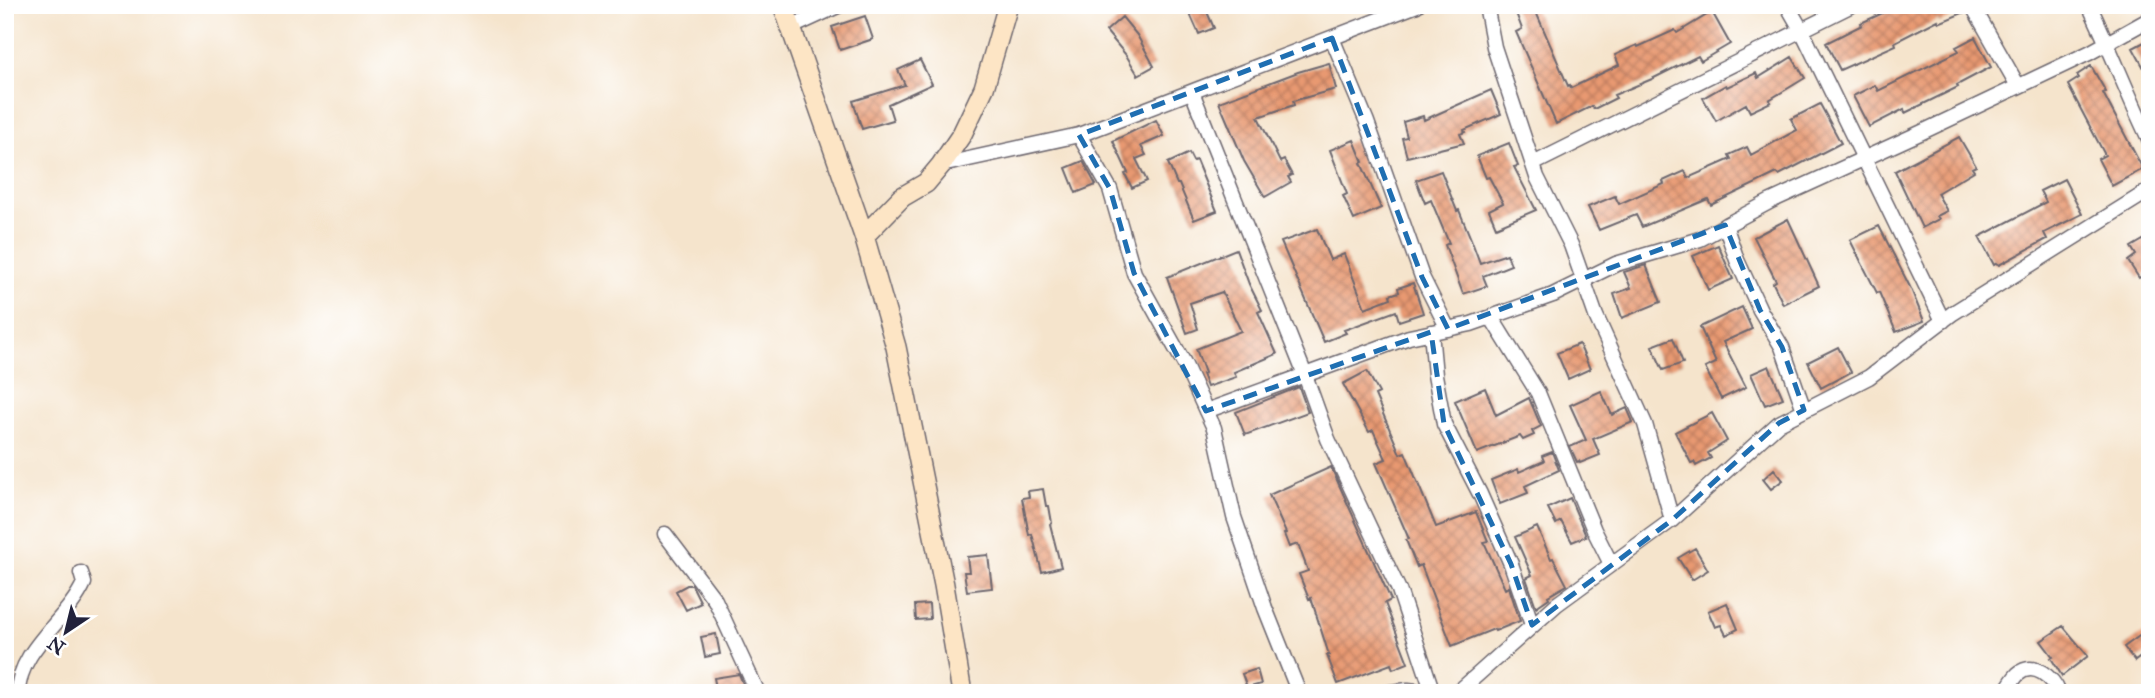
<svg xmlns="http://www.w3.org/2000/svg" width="2155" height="698" viewBox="0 0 2155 698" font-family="'IM FELL Great Primer',serif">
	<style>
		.building { fill: url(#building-cross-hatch) }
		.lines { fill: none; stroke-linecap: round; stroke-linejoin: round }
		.street-casing { stroke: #6c666e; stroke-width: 17 }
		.secondary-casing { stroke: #6c666e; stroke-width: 22 }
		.street { stroke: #fff; stroke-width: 14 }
		.secondary { stroke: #fde5c5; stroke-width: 19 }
		.marked { fill: none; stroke: #1f6fb2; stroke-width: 5; stroke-dasharray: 14 9; stroke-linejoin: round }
	</style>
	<defs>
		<pattern id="building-cross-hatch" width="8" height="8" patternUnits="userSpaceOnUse" patternTransform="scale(1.75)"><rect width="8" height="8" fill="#e89971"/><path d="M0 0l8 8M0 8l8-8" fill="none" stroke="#bc7c5e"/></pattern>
	</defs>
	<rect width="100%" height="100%" fill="#fff"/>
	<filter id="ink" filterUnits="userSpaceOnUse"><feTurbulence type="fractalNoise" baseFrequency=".0143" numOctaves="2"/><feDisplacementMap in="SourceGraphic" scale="14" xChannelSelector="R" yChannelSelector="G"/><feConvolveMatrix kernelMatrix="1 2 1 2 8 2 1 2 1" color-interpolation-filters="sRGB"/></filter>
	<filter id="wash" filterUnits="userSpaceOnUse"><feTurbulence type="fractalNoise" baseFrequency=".00686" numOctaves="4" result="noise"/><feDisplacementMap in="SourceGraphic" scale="28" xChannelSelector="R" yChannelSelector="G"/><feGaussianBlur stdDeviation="1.57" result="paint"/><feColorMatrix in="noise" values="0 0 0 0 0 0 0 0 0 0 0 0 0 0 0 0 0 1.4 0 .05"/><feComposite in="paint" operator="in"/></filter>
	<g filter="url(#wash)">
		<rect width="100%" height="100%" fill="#f5e4cc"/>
		<g id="blocks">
			<!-- building -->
			<path class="building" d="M1186 5H1204L1214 28 1199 34Z
				M1513 5H1533L1568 86 1570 85 1571 88 1619 65 1615 55 1637 45 1638 47 1675 30 1677 33 1712 12 1730 44 1701 61 1698 56 1652 79 1614 95 1616 98 1594 109 1592 106 1556 124 1516 32 1522 29Z
				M1900 5H1962L1965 12 1939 23 1938 20 1895 42 1896 45 1840 70 1826 43 1862 25 1861 23Z
				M865 16 873 39 840 50 832 27Z
				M1122 17 1137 35 1154 66 1138 75 1126 55 1106 31Z
				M1975 37 1991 67 1957 85 1958 87 1905 113 1904 109 1869 127 1853 96 1875 85 1878 91 1959 51 1956 47Z
				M2150 39V79L2133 48Z
				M1792 57 1805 78 1769 100 1771 102 1750 112 1746 104 1716 121 1703 98 1726 85 1727 87 1756 73 1758 78Z
				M920 60 932 84 888 104 893 120 862 129 853 101 905 85 898 70Z
				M1329 63 1336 89 1293 101 1294 105 1258 117 1280 162 1284 160 1292 175 1288 177 1291 182 1265 197 1244 161 1219 102 1298 72Z
				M2091 66 2106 92 2103 93 2143 169 2112 186 2098 159 2105 155 2068 85 2079 78 2077 75Z
				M1491 90 1501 114 1464 130 1465 132 1460 134 1464 143 1407 157 1402 138 1407 137 1403 122 1423 116 1424 120Z
				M1820 104 1841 143 1779 175 1777 173 1711 205 1708 199 1642 227 1636 215 1599 230 1588 207 1615 196 1619 204 1664 184 1663 181 1685 171 1688 178 1731 159 1729 155 1747 147 1751 155 1797 130 1791 119Z
				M1156 120 1164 136 1141 146 1146 155 1136 159 1147 181 1132 188 1125 174 1128 173 1113 141Z
				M1959 137 1976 166 1972 168 1974 171 1937 193 1947 211 1937 216 1939 219 1922 228 1895 171Z
				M1354 140 1363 162 1361 163 1381 208 1354 220 1343 196 1347 194 1330 150Z
				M1509 143 1518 166 1514 167 1536 210 1496 227 1489 210 1503 203 1489 177 1486 178 1477 156Z
				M1189 153 1193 161 1196 160 1217 211 1194 220 1179 184H1177L1168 163Z
				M1083 161 1096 185 1076 193 1066 168Z
				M1441 171 1457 211 1459 210 1471 239 1480 263 1507 254 1511 265 1483 276 1487 286 1463 294 1445 245 1449 243 1431 200 1425 203 1416 180Z
				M2064 179 2082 214 2044 233 2047 239 1999 265 1997 263 1994 265 1979 237 2046 202 2040 191Z
				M1788 219 1819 286 1783 304 1773 283 1776 281 1754 237Z
				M1879 226 1911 289 1924 321 1896 332 1879 292 1877 293 1850 240Z
				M1317 229 1330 260 1344 254 1365 308 1391 298 1390 295 1399 292 1398 288 1413 283 1423 313 1399 321 1396 311 1344 330 1346 333 1324 342 1281 242Z
				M2150 236V277L2147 273 2139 278 2128 261 2136 255 2131 247Z
				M1718 245 1733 279 1708 290 1693 256Z
				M1236 249 1249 284 1262 310 1258 312 1277 354 1234 372 1236 377 1207 387 1202 374 1205 373 1196 349 1241 331 1222 292 1190 303 1198 329 1187 333 1167 277Z
				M1646 265 1661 302 1622 318 1614 294 1631 288 1624 272Z
				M1742 307 1752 329 1723 342 1746 387 1721 399 1705 368 1716 363 1700 327Z
				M1673 338 1683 363 1663 370 1652 346Z
				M1579 344 1590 369 1568 379 1557 353Z
				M1838 347 1851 372 1821 388 1808 362Z
				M1769 366 1783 398 1765 405 1751 374Z
				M1367 371 1379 393 1375 395 1400 454 1405 452 1436 527 1476 512 1488 541 1484 542 1505 589 1509 587 1520 621 1495 631 1494 629 1452 646 1421 565 1417 567 1406 540 1409 539 1376 463 1386 459 1373 430 1369 432 1343 384Z
				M1299 387 1308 412 1245 435 1236 412Z
				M1485 388 1496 415 1529 398 1541 426 1532 431 1534 435 1523 440 1520 436 1477 453 1455 401Z
				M1601 391 1612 415 1627 408 1633 422 1593 439 1600 455 1580 463 1579 461 1577 462 1570 447 1586 440 1570 405Z
				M1712 413 1727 441 1708 453 1711 458 1696 466 1694 462 1691 463 1675 432Z
				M1552 452 1559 470 1525 486 1528 493 1500 504 1491 480 1518 469 1519 472 1544 461 1542 456Z
				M1331 467 1391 600 1385 603 1408 663 1393 669 1391 664 1338 684 1327 655H1329L1311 598 1309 599 1299 574 1308 571 1298 544 1289 547 1284 534 1286 533 1269 495Z
				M1774 469 1783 480 1771 489 1763 479Z
				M1043 489 1046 506H1049L1052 523 1050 524 1061 567 1042 572 1032 534 1029 535 1022 498 1029 497 1028 491Z
				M1570 498 1586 536 1572 542 1561 521 1556 524 1548 508Z
				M1537 527 1551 559 1553 558 1567 585 1548 596 1549 598 1536 607 1526 578 1532 575 1515 537Z
				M1695 548 1708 570 1692 580 1678 558Z
				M988 555 992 588 967 591 964 572H969L967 557Z
				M687 585H692L701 603 686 610 676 591Z
				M1727 603 1738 629 1726 635 1721 625 1715 627 1708 611Z
				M929 604 930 619 916 620 915 605Z
				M2063 626 2088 656 2062 676 2051 658 2053 657 2041 641Z
				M716 634 720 654 705 657 701 637Z
				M2142 634 2150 644V650L2135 661 2124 647Z
				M1257 669 1261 684 1247 688 1242 674Z
				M739 674 747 693H717L714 678Z"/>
		</g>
	</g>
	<g filter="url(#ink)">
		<use href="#blocks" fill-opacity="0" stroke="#6c666e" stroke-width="2"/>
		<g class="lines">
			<!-- street casing -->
			<g class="street-casing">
				<path id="street" d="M1486 5 1494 47 1537 177 1571 245 1596 316 1645 424 1672 520
					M1787 5 1802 31 1943 321
					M1972 5 2018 86
					M2089 5C2111 50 2128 96 2150 141
					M792 27 840 5
					M1332 38 1367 122 1422 277 1448 329
					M1192 92 1305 375 1328 439 1399 590 1433 693
					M1079 135 1417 5
					M1533 164 1852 5
					M941 165 1079 135 1110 189 1134 273 1184 363 1214 428 1234 517 1265 608 1299 693
					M1725 225 1737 260 1760 310 1782 347 1804 410
					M1491 317 1538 393 1594 530 1611 564
					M1431 332 1435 375 1444 424 1480 494 1511 564 1532 625
					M1206 411 1409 337 1471 324 1491 317 1553 295 1616 264 1700 239 1771 201 1920 133 2089 53 2150 19
					M665 534 715 600 758 693
					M18 693C19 648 67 621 84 583L81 573
					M1384 693 1408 690 1432 693
					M1457 693 1557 604 1672 520 1779 423 1869 377 1953 313 2150 190
					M2004 693C2009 687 2013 679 2018 674 2034 660 2053 678 2059 693"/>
			</g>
			<!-- secondary casing -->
			<g class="secondary-casing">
				<path id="secondary" d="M783 5 864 236 896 347 944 585 962 693
					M864 236 902 197 926 183 941 165 962 134 984 88 1008 5"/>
			</g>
			<!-- street -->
			<use href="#street" class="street"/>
			<!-- secondary -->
			<use href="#secondary" class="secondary"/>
		</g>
	</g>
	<!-- marked area -->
	<path class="marked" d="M1332 38 1422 277 1448 329 1725 225 1760 310 1782 347 1804 410 1779 423 1672 520 1532 625 1511 564 1444 424 1431 332 1206 411 1134 273 1110 189 1079 135Z"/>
	<!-- margin -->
	<rect width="2155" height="698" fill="none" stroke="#fff" stroke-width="28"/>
	<!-- north arrow -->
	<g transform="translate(66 632) rotate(215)" stroke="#ffffff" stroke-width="5" paint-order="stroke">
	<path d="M0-5L12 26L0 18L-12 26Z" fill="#22223b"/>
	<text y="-10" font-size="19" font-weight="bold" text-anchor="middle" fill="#22223b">N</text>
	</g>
</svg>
